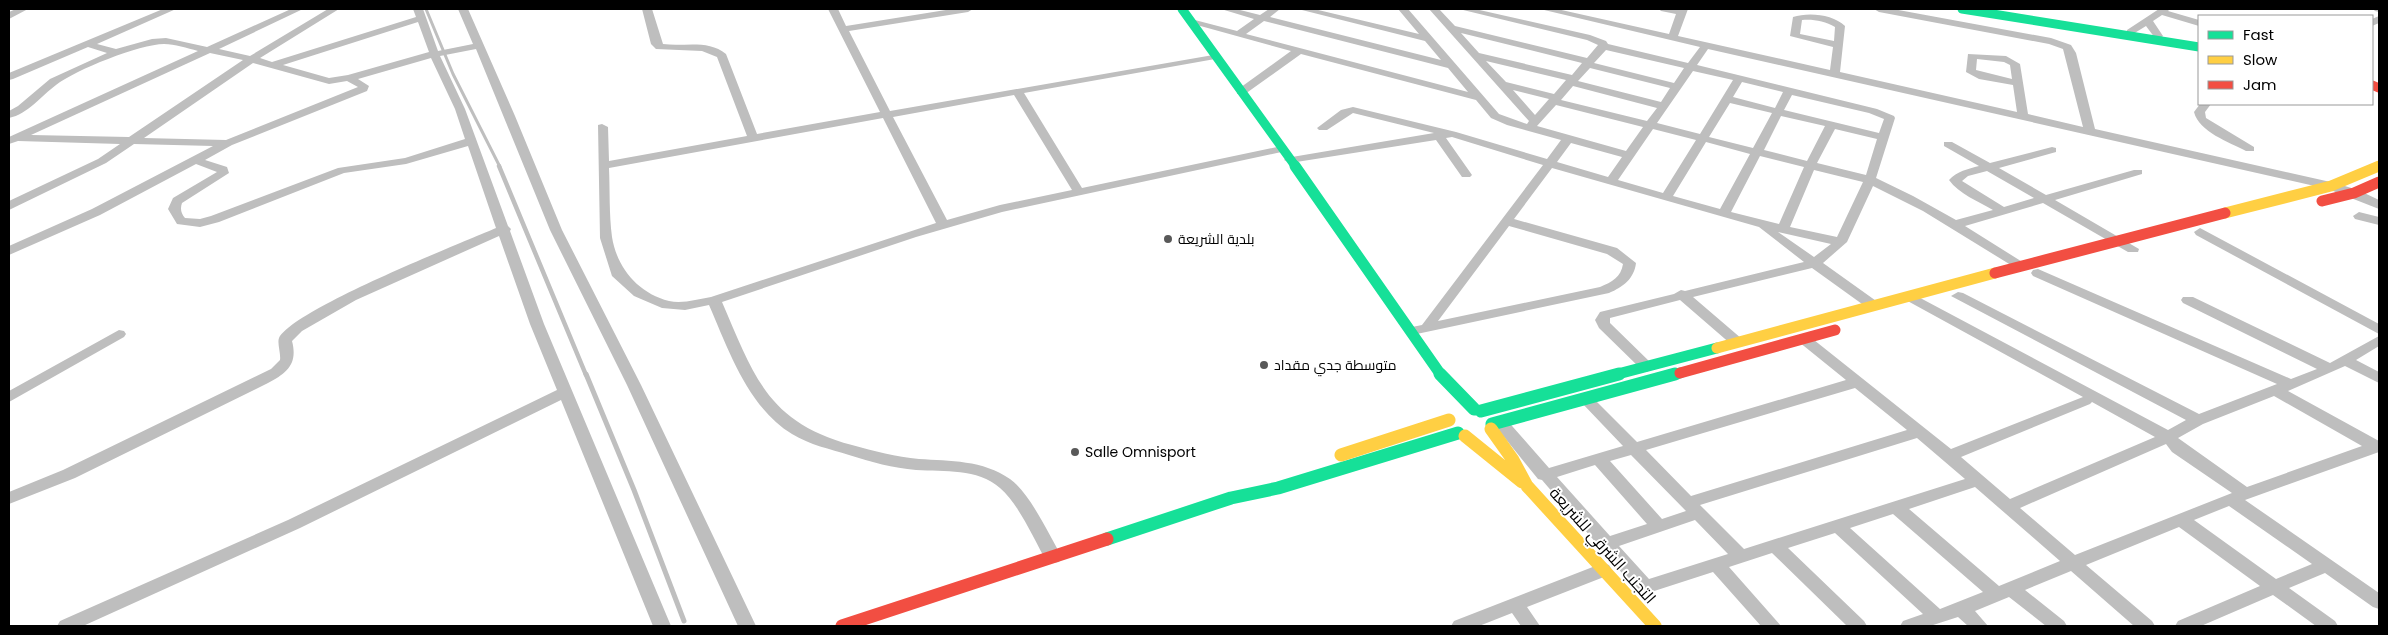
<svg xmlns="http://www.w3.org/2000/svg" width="2388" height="635" viewBox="0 0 2388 635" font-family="Poppins,Cairo,sans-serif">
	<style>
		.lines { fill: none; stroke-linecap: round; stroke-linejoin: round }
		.stream-far2 { stroke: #bfbfbf; stroke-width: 3 }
		.stream-far1 { stroke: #bfbfbf; stroke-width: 4.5 }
		.stream { stroke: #bfbfbf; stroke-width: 5 }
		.street { fill: #bebebe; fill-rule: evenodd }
		.fast-far2 { stroke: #16e098; stroke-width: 9 }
		.fast-far1 { stroke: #16e098; stroke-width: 11 }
		.fast { stroke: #16e098; stroke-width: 13 }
		.slow-far2 { stroke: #ffcf43; stroke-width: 9 }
		.slow-far1 { stroke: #ffcf43; stroke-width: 11 }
		.slow { stroke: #ffcf43; stroke-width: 13 }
		.jam-far2 { stroke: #f24e42; stroke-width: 9 }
		.jam-far1 { stroke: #f24e42; stroke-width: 11 }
		.jam { stroke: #f24e42; stroke-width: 13 }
		.poi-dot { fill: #595959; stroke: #fff; stroke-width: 2 }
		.labels { text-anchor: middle; stroke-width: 4; stroke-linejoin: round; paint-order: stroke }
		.poi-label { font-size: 14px; fill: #000; stroke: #fff; text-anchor: start }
		.near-street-label { font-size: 16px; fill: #000; stroke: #fff }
	</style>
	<rect width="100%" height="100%" fill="#fff"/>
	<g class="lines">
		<!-- stream-far2 -->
		<path class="stream-far2" d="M426 9 453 74 500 167"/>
		<!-- stream-far1 -->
		<path class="stream-far1" d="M499 166 586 375"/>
		<!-- stream -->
		<path class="stream" d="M586 374 634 490 684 621"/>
		<!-- street -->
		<path class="street" d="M16 9H28L9 19V12Z
			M163 9H176L97 44 116 49 152 39 166 38 207 47 291 9H303L219 49 250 56 328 9H339L260 58 272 62 416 17 413 9H423L438 51 473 44 458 9H468L515 116 562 230 641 385 756 626H738L627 385 550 230 476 49 440 56 465 109 508 226 511 229 510 231 544 324 671 626H653L561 400 300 528 83 626H57L60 621 288 520 557 390 530 324 499 236 356 300 302 331 292 341C298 364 287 373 268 383L75 478 9 504V492L63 470 271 369 280 360C281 354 277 343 279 338 294 309 459 244 496 228L468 146 406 164 344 173 219 222 200 227 177 224 168 209 173 198 217 172 196 164 100 215 9 255V246L92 209 213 146 134 144 106 163 9 210V201L98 159 120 144 18 141 9 144V137L198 51C187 48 175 44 164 44 140 44 75 70 56 85 41 96 28 114 9 118V111L18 106 50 79 107 53 88 47 13 79 9 80V73ZM418 22 429 52 348 75 329 78 283 65ZM210 53 243 60 129 137 31 135ZM431 58 455 109 465 139 405 158 338 168 211 216 200 219 185 218C181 213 180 209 182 203L229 173 227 167 205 160 232 145 367 91 369 86 358 79ZM253 63 329 84 347 81 358 87 226 140 144 138Z
			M642 9H652L663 44C684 47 708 39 726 54L757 134 880 112 828 9H838L846 26 952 9H973L968 12 849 31 890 111 1219 54V58L1215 59 1024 93 1082 188 1282 146 1286 147V151L1002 212 916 237 722 302C754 376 767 422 852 445 874 451 896 457 919 459 950 461 983 460 1010 479 1030 493 1049 535 1062 557L1059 562 1053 563 1047 562C1034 540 1019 504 1000 488 977 468 945 472 916 470 893 468 871 462 849 455 830 449 810 445 792 434 748 407 729 351 709 305L685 310 662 308 634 296 612 276 600 238 598 125 602 124 608 127 609 161 747 136 717 57 702 51 656 49 651 44ZM1014 95 1072 190 1000 205 947 220 893 117ZM883 118 936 223 711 297C698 299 683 304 669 301 638 293 617 268 612 237 609 214 610 190 609 168Z
			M1221 9H1236L1260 15 1269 9H1280L1270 17 1441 60 1425 41 1298 9H1314L1419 34 1398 9H1408L1499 114 1527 124 1529 121 1429 9H1439L1455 26 1587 58 1598 45 1587 40 1459 9H1475L1590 35 1606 41 1608 44 1688 63 1700 47 1540 9H1557L1669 34 1676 14 1661 11 1659 9H1688L1678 36 1830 70 1833 47 1790 36 1793 17C1808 12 1833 14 1845 26L1840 72 2017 112 2013 85 1979 79 1966 72 1968 54 2006 56 2020 64 2028 114 2083 127 2063 49 2049 44 1879 12 1874 9H1893L2051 38 2071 45 2076 53 2095 129 2335 183 2358 190 2379 200V209L2328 189 1708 49 1697 65 1877 109 1894 116 1895 118 1876 178 1913 196 1956 220 1993 210C1978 201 1959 194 1949 180 1957 171 1968 169 1979 166L1944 146V142H1952L1990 163 2052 147 2056 148V152L1999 168 2046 195 2134 170H2142V174L2055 200 2139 249 2138 252H2128L2043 203 1965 226 2024 263 2026 266 2024 269 2019 270 1923 211 1873 186 1847 242 1823 263 1879 303 1881 306 1879 309H1869L1812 268 1693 297 1742 339 1744 342 1742 345H1732L1680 300 1610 318V323L1652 364 1654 367 1647 372 1642 370 1599 328 1595 320 1600 312 1674 294 1681 290 1685 291 1804 262 1759 227 1552 168 1514 219 1617 248 1636 263C1634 279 1623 287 1609 293L1412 335 1405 331 1407 328 1422 325 1543 165 1452 137 1446 138 1472 175 1470 177H1462L1436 140 1290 163 1284 160 1286 158 1434 133 1353 113 1327 130H1319L1317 128 1341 110 1353 107 1456 132 1547 159 1561 140 1507 125 1491 118 1476 100 1301 54 1245 94H1237V90L1291 51 1186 22 1191 19 1237 31 1254 19ZM1802 20C1813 19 1825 21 1835 27L1834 41 1800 34ZM1264 21 1448 68 1468 92 1246 34ZM1461 33 1582 63 1572 75 1479 53ZM1606 50 1684 68 1674 83 1594 63ZM1977 59 2004 62 2010 65 2012 79 1976 70ZM1486 61 1566 80 1554 94 1506 82ZM1590 68 1670 88 1661 102 1578 81ZM1693 71 1733 80 1700 134 1657 123ZM1742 82 1783 92 1775 108 1733 97ZM1573 86 1657 108 1647 121 1561 100ZM1513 90 1549 99 1535 115ZM1792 95 1869 113 1884 119 1879 133 1784 110ZM1730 103 1772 113 1753 148 1709 137ZM1556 105 1643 127 1626 151 1537 126ZM1781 116 1825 126 1807 161 1764 150ZM1653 129 1696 140 1663 193 1618 180ZM1835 129 1877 139 1866 175 1817 163ZM1706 142 1750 154 1720 209 1673 196ZM1571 143 1622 157 1608 177 1557 162ZM1760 156 1804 167 1779 224 1731 212ZM1814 170 1863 182 1837 237 1790 227ZM1987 171 2034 198 2004 207 1962 181 1968 176ZM1509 226 1607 254 1623 264C1621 277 1612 282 1600 287L1438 321ZM1778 232 1831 244 1814 257Z
			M2159 9H2170L2168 11 2199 20V26L2162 15 2153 21 2163 36 2161 38H2155L2146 26 2133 34H2127V30Z
			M2373 9H2379V12L2375 11Z
			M2379 16V23L2372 26V19Z
			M2200 104H2211L2205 112 2206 118 2254 147V151H2246C2229 142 2199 132 2194 112Z
			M2359 212 2379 217V225L2355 219 2353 216Z
			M2200 228 2379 324V334L2196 235 2194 232Z
			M2038 269 2291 379 2317 369 2183 303 2181 300 2183 297H2193L2330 363 2379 336V346L2356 360 2379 372V383L2345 366 2288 391 2379 441V452L2245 500 2379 593V609L2373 607 2325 573 2289 588 2335 621 2338 626H2316L2273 595 2201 626H2175L2178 621 2260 586 2179 527 2086 565 2152 621 2155 626H2134L2071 571 2025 590 2064 621 2067 626H2046L2009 597 1975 611 1988 626H1968L1958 617 1930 626H1900L1903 621 1923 614 1835 533 1788 548 1864 621 1867 626H1847L1772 553 1729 567 1781 626H1761L1713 572 1648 593 1634 587 1542 480 1538 479 1492 422 1495 418H1505L1549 468 1623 446 1581 402 1579 399 1581 396H1591L1637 442 1846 380 1799 342 1797 339 1799 336H1809L1951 449 2083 397 1904 299 1902 296 1904 293 1909 292 2168 430 2186 420 1951 296 1958 292 1963 293 2199 414 2277 384 2033 276 2031 273 2033 270ZM1855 388 1907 430 1691 496 1646 450ZM2274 396 2362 446 2247 487 2178 438 2203 424ZM2092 402 2155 437 2010 499 1961 457 2090 404ZM1917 438 1965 479 1744 549 1700 505ZM2166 444 2172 452 2232 493 2075 555 2020 508ZM1631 455 1686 511 1662 519 1610 461ZM1595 465 1647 524 1610 536 1557 477ZM1975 487 2060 561 1999 586 1909 509ZM2229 506 2312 564 2276 579 2194 520ZM1893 514 1983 592 1940 609 1850 528ZM1695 520 1728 554 1649 579 1619 546Z
			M119 330 124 331 126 334 124 337 9 402V391Z
			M1603 563 1609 565 1612 570 1609 575 1527 607 1540 626H1521L1512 613 1479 626H1451L1454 621Z"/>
		<!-- fast-far2 -->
		<path class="fast-far2" d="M1182 9 1296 167
			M1962 9 2199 47"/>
		<!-- fast-far1 -->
		<path class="fast-far1" d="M1295 166 1441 375
			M1614 375 1717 348
			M1671 375 1680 373"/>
		<!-- fast -->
		<path class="fast" d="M1440 374 1474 409
			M1481 411 1619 374
			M1492 424 1675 374
			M1107 539 1231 498 1278 488 1458 433"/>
		<!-- slow-far2 -->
		<path class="slow-far2" d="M2376 167 2379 166"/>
		<!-- slow-far1 -->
		<path class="slow-far1" d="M2225 213 2331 186 2379 166
			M1717 348 1995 273"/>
		<!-- slow -->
		<path class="slow" d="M1491 429 1513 460 1527 486 1655 626
			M1465 436 1522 482
			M1341 455 1449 420"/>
		<!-- jam-far2 -->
		<path class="jam-far2" d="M2372 85 2379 88"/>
		<!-- jam-far1 -->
		<path class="jam-far1" d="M2322 201 2354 193 2379 182
			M1995 273 2225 213
			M1680 373 1835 330"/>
		<!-- jam -->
		<path class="jam" d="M842 626 1107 539"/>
	</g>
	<!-- markers -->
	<g class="poi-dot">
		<circle cx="1168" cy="239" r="5"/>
		<circle cx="1264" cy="365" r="5"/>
		<circle cx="1075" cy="452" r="5"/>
	</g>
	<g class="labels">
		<!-- poi labels -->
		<g class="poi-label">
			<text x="1178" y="244">بلدية الشريعة</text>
			<text x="1274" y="370">متوسطة جدي مقداد</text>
			<text x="1085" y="457">Salle Omnisport</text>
		</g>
		<!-- near-street labels -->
		<g class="near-street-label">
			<text transform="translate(1603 545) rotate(48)" y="6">التجنب الشرقي للشريعة</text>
		</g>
	</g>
	<!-- border -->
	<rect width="2388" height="635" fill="none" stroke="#000000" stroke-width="20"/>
	<!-- legend -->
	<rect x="2198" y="15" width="175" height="90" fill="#ffffff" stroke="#999999"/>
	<rect x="2208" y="31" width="25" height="8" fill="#16e098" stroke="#999999"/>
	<text x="2243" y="40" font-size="15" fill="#000000">Fast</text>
	<rect x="2208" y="56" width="25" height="8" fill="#ffcf43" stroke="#999999"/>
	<text x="2243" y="65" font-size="15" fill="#000000">Slow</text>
	<rect x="2208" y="81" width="25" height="8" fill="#f24e42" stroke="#999999"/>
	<text x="2243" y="90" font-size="15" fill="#000000">Jam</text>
</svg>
